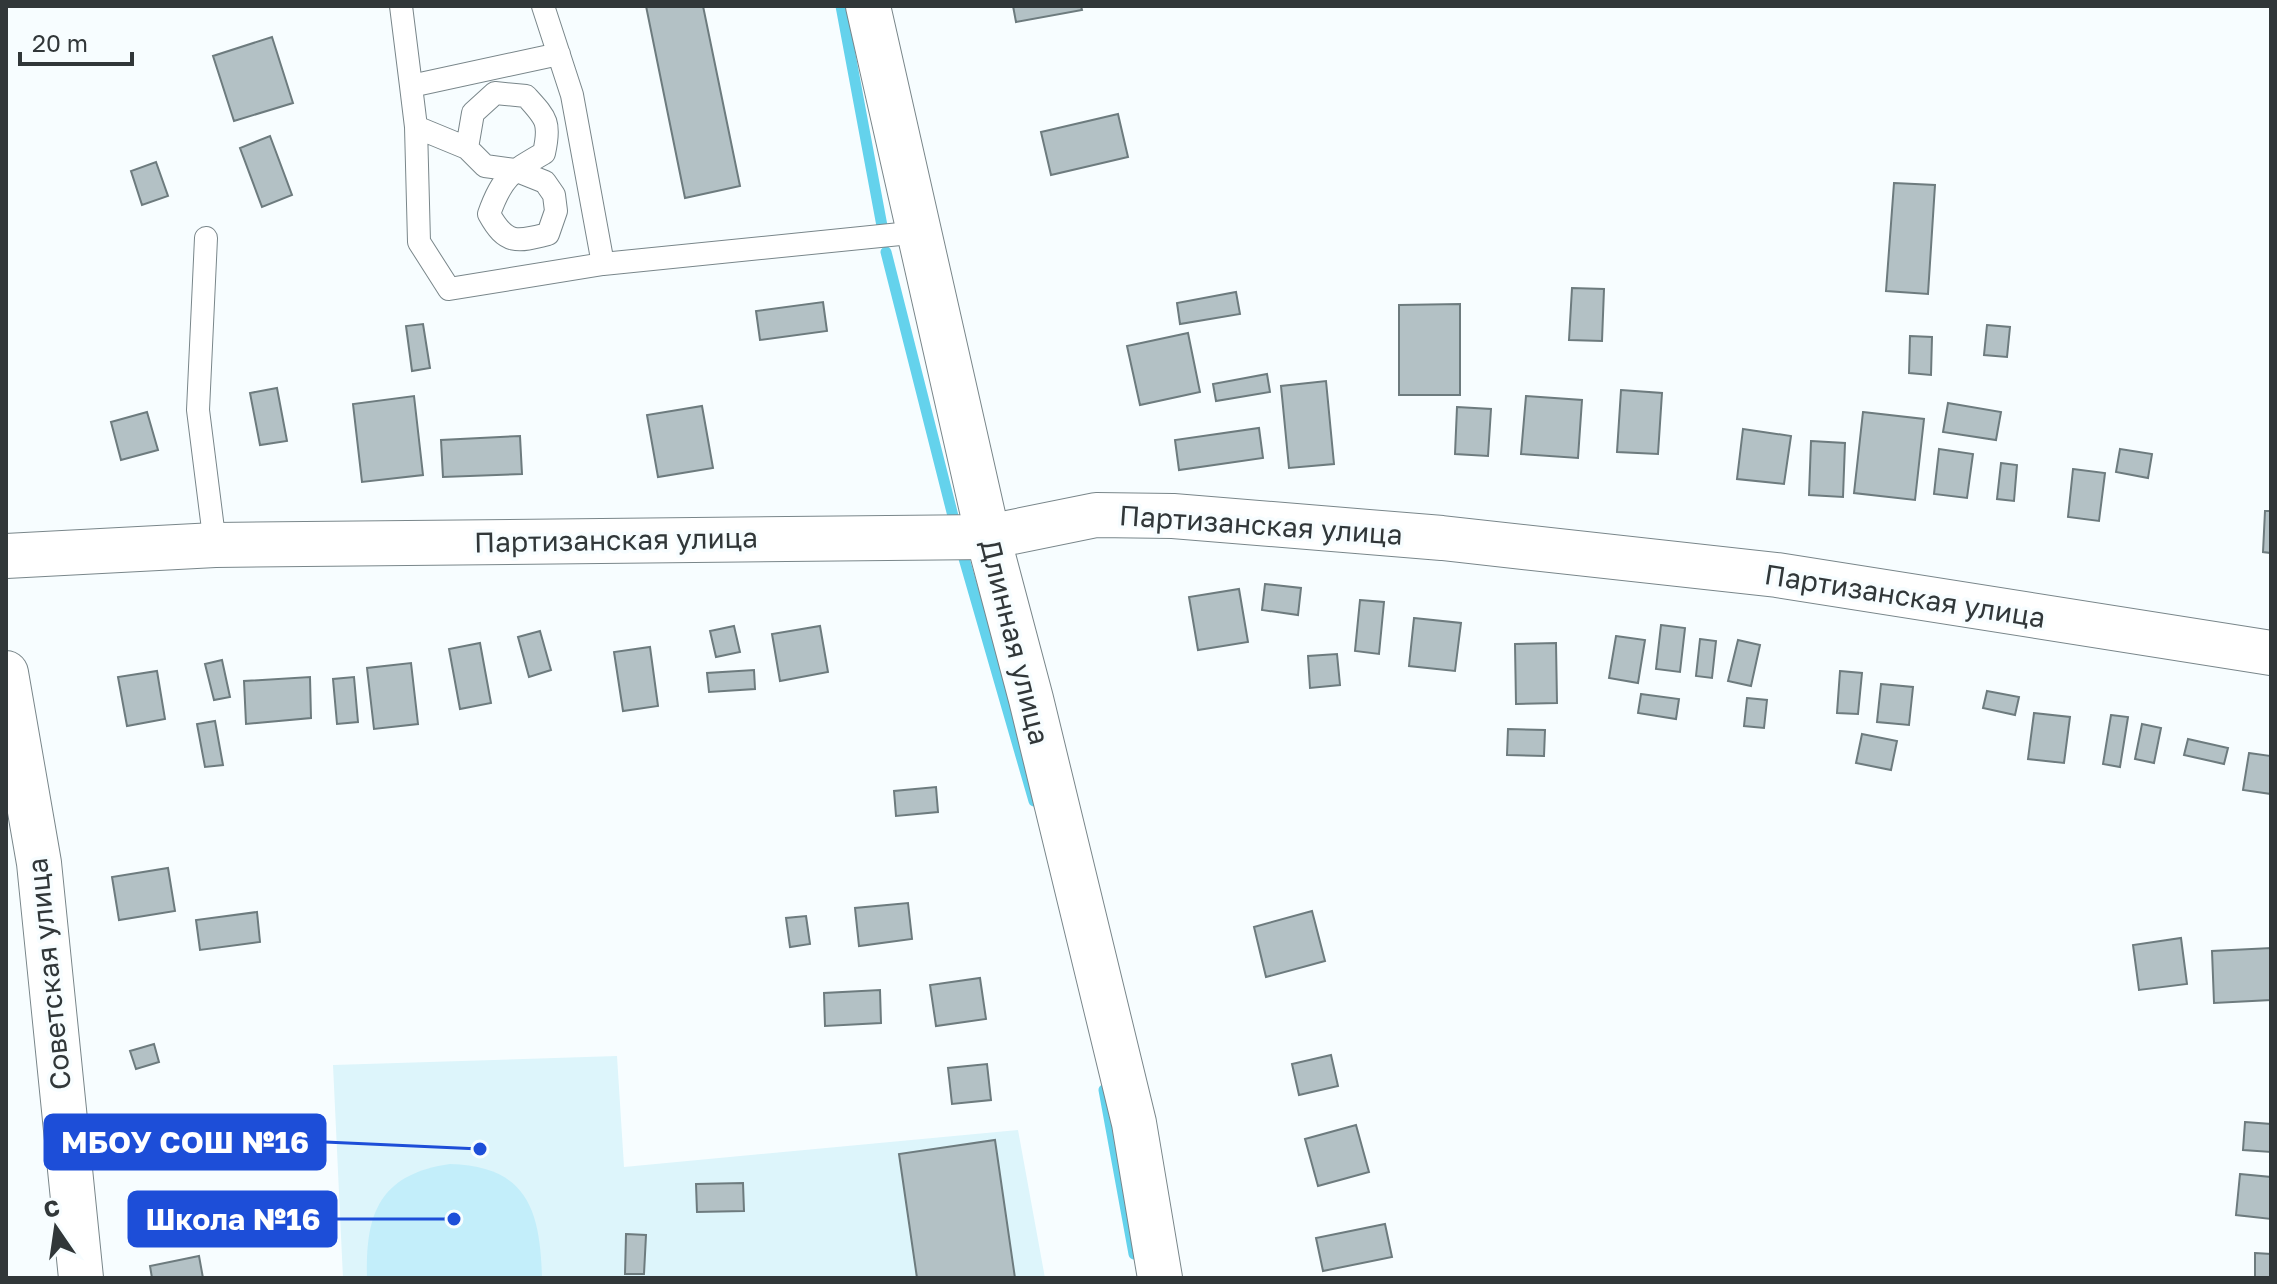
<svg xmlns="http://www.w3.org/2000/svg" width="2277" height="1284" viewBox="0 0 2277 1284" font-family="'Golos Text',sans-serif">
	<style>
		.built { fill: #ddf5fb }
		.green { fill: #c3eefa }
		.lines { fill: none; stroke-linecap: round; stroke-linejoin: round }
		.stream { stroke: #64d2ec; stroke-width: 11 }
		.building { fill: #b3c1c5; stroke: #6d7b7e; stroke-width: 2 }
		.lane-casing { stroke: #79868a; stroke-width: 24 }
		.street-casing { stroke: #79868a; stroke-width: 46 }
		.secondary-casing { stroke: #79868a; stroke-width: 46 }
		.lane { stroke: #fff; stroke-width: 22 }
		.street { stroke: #fff; stroke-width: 44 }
		.secondary { stroke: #fff; stroke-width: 44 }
		.labels { text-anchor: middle; stroke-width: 7; stroke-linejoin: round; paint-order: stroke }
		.street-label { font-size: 28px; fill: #313739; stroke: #f7fdff }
		.leader { fill: none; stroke: #1d4ed8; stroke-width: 3 }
		.callout-dot { fill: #1d4ed8; stroke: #f7fdff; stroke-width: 3 }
		.callout { fill: #1d4ed8; stroke: #1d4ed8; stroke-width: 3 }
		.callout-label { font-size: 30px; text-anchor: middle; font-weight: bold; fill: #fff }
	</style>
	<rect width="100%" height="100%" fill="#f7fdff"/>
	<!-- built -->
	<path class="built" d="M617 1056 624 1167 1018 1130 1045 1278H343L333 1065Z"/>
	<!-- green -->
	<path class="green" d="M450 1164C528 1166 540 1211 542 1278H367C365 1213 380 1174 450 1164Z"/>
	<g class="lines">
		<!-- stream -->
		<path class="stream" d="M841 6 882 226
			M886 252 955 524
			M963 555 1034 801
			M1104 1090 1134 1254"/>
	</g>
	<!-- building -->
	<path class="building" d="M646 6H703L740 186 685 198Z
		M1013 6H1081L1082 10 1016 22Z
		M272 37 293 103 234 121 213 56Z
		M1118 114 1128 157 1051 175 1041 132Z
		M270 136 292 195 262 207 240 148Z
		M156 162 168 196 142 205 131 171Z
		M1894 183 1935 185 1928 294 1886 291Z
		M1572 288 1604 289 1602 341 1569 340Z
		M1236 292 1240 314 1180 324 1177 303Z
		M823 302 827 331 760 340 756 311Z
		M1460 304V395H1399V305Z
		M423 324 430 368 412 371 406 326Z
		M1987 325 2010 327 2007 357 1984 355Z
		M1188 333 1200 392 1140 405 1127 346Z
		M1910 336 1932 337 1931 375 1909 373Z
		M1267 374 1270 392 1216 401 1213 384Z
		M1326 381 1334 464 1289 468 1281 386Z
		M277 388 287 441 260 445 250 393Z
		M1621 390 1662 393 1658 454 1617 452Z
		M414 396 423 475 362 482 353 404Z
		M1526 396 1582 400 1578 458 1521 454Z
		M1948 403 2001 412 1996 440 1943 432Z
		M702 406 713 468 658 477 647 415Z
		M1457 407 1491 409 1488 456 1455 454Z
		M147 412 158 450 121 460 111 422Z
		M1863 412 1924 419 1915 500 1854 493Z
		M1259 428 1263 458 1179 470 1175 440Z
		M1743 429 1791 436 1784 484 1737 479Z
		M520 436 522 474 443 477 441 440Z
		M1811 441 1845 443 1843 497 1809 495Z
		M1939 449 1973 454 1967 498 1934 494Z
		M2120 449 2152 454 2148 478 2116 472Z
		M2001 463 2017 465 2014 501 1997 499Z
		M2073 469 2105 473 2099 521 2068 517Z
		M2265 511H2271V553L2263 552Z
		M1265 584 1301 588 1298 615 1262 610Z
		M1239 589 1248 642 1198 650 1189 597Z
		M1360 600 1384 602 1379 654 1355 651Z
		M1414 618 1461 623 1455 671 1409 666Z
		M1661 625 1685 628 1680 672 1656 669Z
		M734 626 740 652 716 657 710 631Z
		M820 626 828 672 780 681 772 634Z
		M540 631 551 670 529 677 518 637Z
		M1616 636 1645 640 1638 683 1609 678Z
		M1700 639 1716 641 1712 678 1696 676Z
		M1738 640 1760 645 1751 686 1728 681Z
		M480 643 491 703 460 709 449 649Z
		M1556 643 1557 703 1516 704 1515 644Z
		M650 647 658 706 623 711 614 652Z
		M1337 654 1340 685 1310 688 1308 656Z
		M222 660 230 697 214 700 205 664Z
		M411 663 418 724 374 729 367 668Z
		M754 670 755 689 709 692 707 673Z
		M157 671 165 719 127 726 118 677Z
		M1840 671 1862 673 1858 714 1837 713Z
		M310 677 311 718 246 724 244 681Z
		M354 677 358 722 337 724 333 679Z
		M1881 684 1913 687 1909 725 1877 722Z
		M1987 691 2019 697 2015 715 1983 708Z
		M1641 694 1679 699 1676 719 1638 713Z
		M1747 698 1767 700 1764 728 1744 726Z
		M2034 713 2070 717 2064 763 2028 759Z
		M2111 715 2128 717 2120 767 2103 764Z
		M215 721 223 765 205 767 197 724Z
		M2142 724 2161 728 2154 763 2135 759Z
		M1508 729 1545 730 1544 756 1507 755Z
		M1862 734 1897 741 1891 770 1856 763Z
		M2188 739 2228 748 2224 764 2184 755Z
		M2249 753 2271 756V794L2243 790Z
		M936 787 938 812 896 816 894 791Z
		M168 868 175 911 119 920 112 877Z
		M908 903 912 939 859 946 855 908Z
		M1312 911 1325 961 1266 977 1254 927Z
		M257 912 260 942 200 950 196 920Z
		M806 916 810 944 790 947 786 918Z
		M2181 938 2187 984 2139 990 2133 945Z
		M2271 948V1000L2214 1003 2212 951Z
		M980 978 986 1019 936 1026 930 985Z
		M880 990 881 1023 825 1026 824 993Z
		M154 1044 159 1062 136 1069 130 1051Z
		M1331 1055 1338 1086 1299 1095 1292 1064Z
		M987 1064 991 1100 952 1104 948 1068Z
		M2245 1122 2271 1124V1152L2243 1150Z
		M1356 1125 1369 1172 1318 1186 1305 1139Z
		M995 1140 1015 1278H917L899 1154Z
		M2240 1174 2271 1177V1219L2236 1215Z
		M743 1183 744 1211 697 1212 696 1184Z
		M1385 1224 1392 1257 1323 1271 1316 1238Z
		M626 1234 646 1235 644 1274H625Z
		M2255 1253 2271 1254V1278H2255Z
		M199 1256 203 1278H152L150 1266Z"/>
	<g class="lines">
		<!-- lane casing -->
		<g class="lane-casing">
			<path id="lane" d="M401 6 411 86
				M416 127 419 242 449 289 603 264 572 95 543 6
				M467 148 473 113 495 93 526 96C546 118 551 122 544 153 511 172 502 177 489 214 506 245 517 242 548 234L556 211 554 195 545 182 515 170 485 166 467 148 416 127 411 86 559 54
				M206 238 198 410 215 545
				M603 264 920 232"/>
		</g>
		<!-- street casing -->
		<g class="street-casing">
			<path id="street" d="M6 556 215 545 988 537 1096 515 1173 516 1442 538 1777 575 2271 653
				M6 673 39 863 81 1278"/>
		</g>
		<!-- secondary casing -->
		<g class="secondary-casing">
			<path id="secondary" d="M868 6 988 537 1031 699 1134 1123 1160 1278"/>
		</g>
		<!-- lane -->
		<use href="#lane" class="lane"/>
		<!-- street -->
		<use href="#street" class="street"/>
		<!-- secondary -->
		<use href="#secondary" class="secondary"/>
	</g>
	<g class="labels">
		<!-- street labels -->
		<g class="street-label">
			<text transform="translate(1261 525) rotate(4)" y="10">Партизанская улица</text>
			<text transform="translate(616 540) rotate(-1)" y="10">Партизанская улица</text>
			<text transform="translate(1905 596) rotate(9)" y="10">Партизанская улица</text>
			<text transform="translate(1015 642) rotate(76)" y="10">Длинная улица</text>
			<text transform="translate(49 974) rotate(-96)" y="10">Советская улица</text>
		</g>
	</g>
	<!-- callouts -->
	<path class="leader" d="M480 1149L325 1142M454 1219L336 1219"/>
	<g class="callout-dot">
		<circle cx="480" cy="1149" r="8"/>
		<circle cx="454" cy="1219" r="8"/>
	</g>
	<g class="callout">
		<rect x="45" y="1115" width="280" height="54" rx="8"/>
		<rect x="129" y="1192" width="207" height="54" rx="8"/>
	</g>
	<g class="callout-label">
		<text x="185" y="1153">МБОУ СОШ №16</text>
		<text x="233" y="1230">Школа №16</text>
	</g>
	<!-- border -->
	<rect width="2277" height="1284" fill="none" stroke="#313739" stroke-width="16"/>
	<!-- north arrow -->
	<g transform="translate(56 1228) rotate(347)" stroke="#f7fdff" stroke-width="6" paint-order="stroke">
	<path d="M0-6L14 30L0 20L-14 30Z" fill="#313739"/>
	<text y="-12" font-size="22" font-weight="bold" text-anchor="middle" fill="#313739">С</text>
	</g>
	<!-- scale -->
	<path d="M20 52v12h112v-12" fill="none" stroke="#313739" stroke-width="4"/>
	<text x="32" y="52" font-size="24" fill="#313739" stroke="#f7fdff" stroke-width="6" paint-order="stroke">20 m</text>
</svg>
